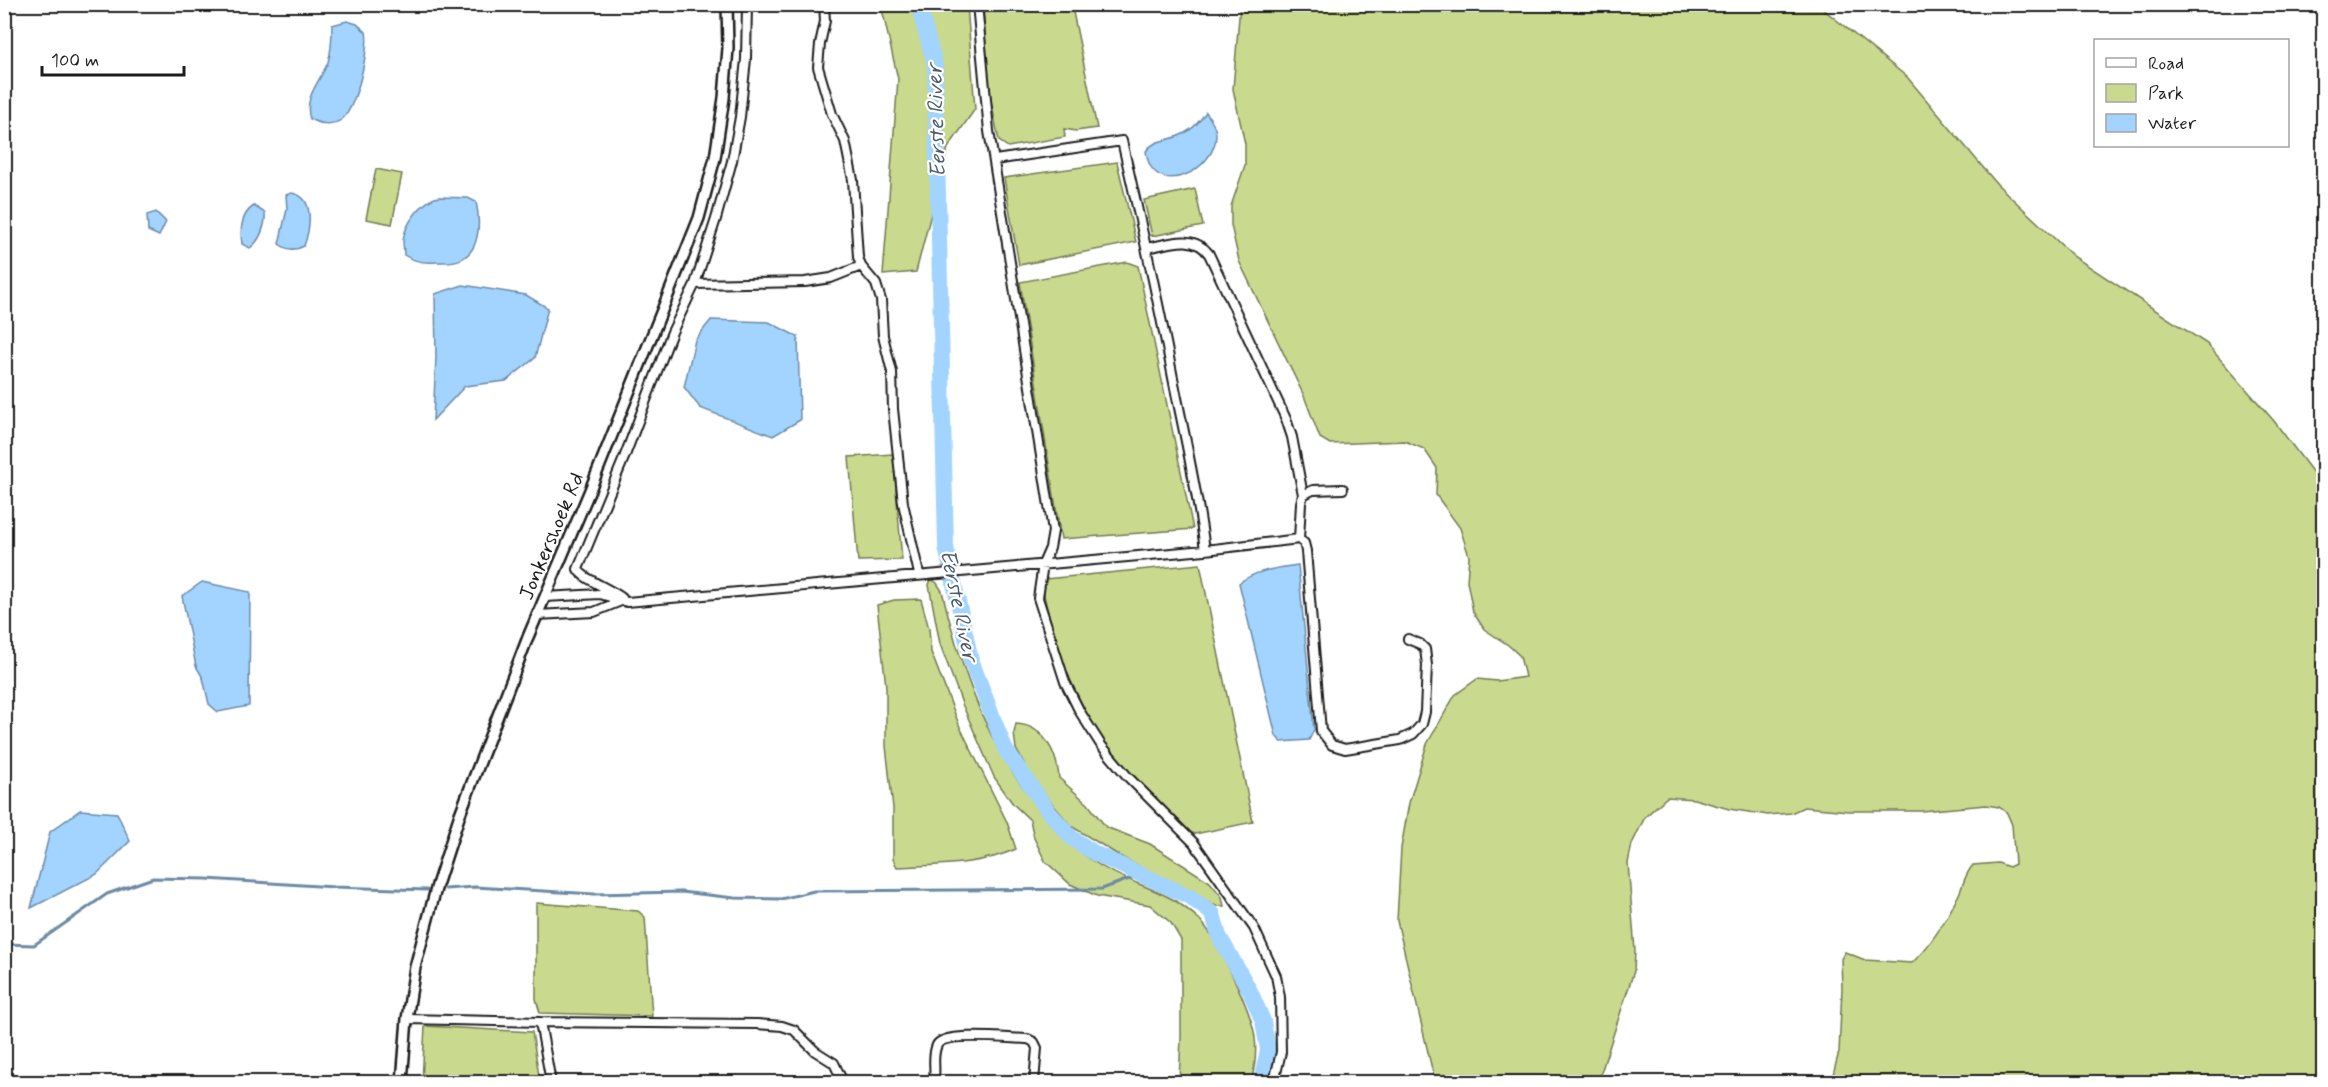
<svg xmlns="http://www.w3.org/2000/svg" width="2328" height="1087" viewBox="0 0 2328 1087" font-family="Mynerve,sans-serif">
	<style>
		.green { fill: #c9d98d; stroke: #727a54; stroke-width: 1.5 }
		.water { fill: #a2d4ff; stroke: #6c8aa4; stroke-width: 1.5 }
		.lines { fill: none; stroke-linecap: round; stroke-linejoin: round }
		.stream { stroke: #6c8aa4; stroke-width: 3 }
		.river { stroke: #a2d4ff; stroke-width: 16 }
		.minor-casing { stroke: #1c1c1c; stroke-width: 12 }
		.tertiary-casing { stroke: #1c1c1c; stroke-width: 14 }
		.minor { stroke: #fff; stroke-width: 8 }
		.tertiary { stroke: #fff; stroke-width: 9 }
		.labels { text-anchor: middle; stroke-width: 4.5; stroke-linejoin: round; paint-order: stroke }
		.street-label { font-size: 21px; fill: #1c1c1c; stroke: #fff }
		.water-label { font-size: 22px; font-style: italic; fill: #4b5c6b; stroke: #fff }
	</style>
	<rect width="100%" height="100%" fill="#fff"/>
	<filter id="ink" filterUnits="userSpaceOnUse"><feTurbulence type="fractalNoise" baseFrequency=".0167" numOctaves="2"/><feDisplacementMap in="SourceGraphic" scale="12" xChannelSelector="R" yChannelSelector="G"/><feConvolveMatrix kernelMatrix="1 2 1 2 8 2 1 2 1" color-interpolation-filters="sRGB"/></filter>
	<g filter="url(#ink)">
		<!-- green -->
		<path class="green" d="M881 5H967L975 109 948 148 916 272 883 275 898 79Z
			M983 5H1083L1072 7 1097 128 1076 131 1064 129 1065 137 1008 147 999 141 989 91Z
			M1240 5H1818L1907 77 1997 184 2073 256 2207 344 2274 421 2323 486V1082H1831L1839 1052 1842 988 1841 959 1845 952 1865 960 1912 963C1933 943 1947 919 1959 894 1964 883 1965 874 1973 865L1998 863 2009 867 2015 864 2012 825 2007 813 1999 807 1986 805 1922 811H1849L1804 807 1791 813 1768 815 1729 809 1694 799 1667 797 1645 817 1632 844 1628 863 1635 951 1634 971 1598 1082H1435L1397 921 1401 848 1409 803 1427 744 1455 695 1477 679 1497 681 1525 677 1520 656 1508 645 1484 629 1473 612 1467 581 1469 556 1460 528 1436 495 1437 468 1424 449 1405 441 1330 444 1320 438 1304 396 1239 261 1231 225V206L1245 165V144L1233 89Z
			M1117 162 1136 242 1019 265 1004 178Z
			M376 169 402 174 392 224 366 219Z
			M1195 189 1203 226 1152 236 1144 200Z
			M1127 262 1138 266 1193 529 1061 539 1020 282Z
			M893 454 902 560 858 561 849 457Z
			M1200 564 1253 822 1195 834 1189 832C1160 802 1127 773 1102 738 1070 692 1053 640 1042 586L1045 579Z
			M931 579 937 583 942 591C958 658 985 741 1029 795 1048 818 1070 847 1096 863 1120 879 1149 886 1174 900 1182 905 1192 913 1199 919 1216 936 1253 1014 1255 1038 1257 1054 1255 1067 1251 1082H1179L1181 1037V940L1171 923 1150 905 1097 896 1070 884 1045 861 1034 838 1030 820 1013 804 994 777 963 706 940 644 929 585Z
			M921 599 929 629 931 652 960 727 1007 822 1016 849C978 866 937 865 897 867L893 859V808L886 746V687L877 605 894 600Z
			M1016 724C1044 725 1057 753 1059 778L1088 804 1106 827 1150 844 1210 882 1222 897 1224 906H1217L1123 858 1071 826 1035 783 1016 749 1014 733Z
			M536 903 638 911 645 917 652 1016 540 1013 536 999Z
			M425 1026 532 1032 540 1082H422Z"/>
		<!-- water -->
		<path class="water" d="M347 21 357 24 366 32C370 49 356 109 341 120 332 126 318 124 310 119 303 97 320 82 328 62 332 50 332 37 332 25Z
			M1206 112C1210 118 1216 126 1216 134 1217 171 1152 202 1146 151 1156 139 1163 142 1176 137 1190 132 1198 124 1206 112Z
			M291 193C316 196 310 229 304 246 295 251 287 250 279 244L287 209 286 195Z
			M439 197 468 198 476 202C480 219 481 248 463 258 456 263 444 262 436 262 425 263 413 261 404 255 404 250 403 245 403 240 405 224 423 199 439 197Z
			M254 206 265 213C266 225 260 241 250 248L242 244C240 230 241 214 254 206Z
			M156 212 166 222 159 236 148 231 147 215Z
			M463 285 526 295 548 308 535 358 506 381 465 386 433 420 436 357 435 294Z
			M711 320 769 322 798 337 800 420 773 436 700 408 684 387 695 340Z
			M1298 565 1314 730 1309 740 1281 742 1276 736 1239 583C1256 570 1277 568 1298 565Z
			M202 582 250 592 249 706 218 712 209 704 203 678 196 666 182 596Z
			M80 810 117 813 130 841 97 874 31 908 50 832Z"/>
		<g class="lines">
			<!-- stream -->
			<path class="stream" d="M445 889 475 887 594 894 681 892 735 898 781 899 814 891 1102 889 1140 875
				M4 944 34 945 107 894 153 878 206 879 334 887 427 890"/>
			<!-- river -->
			<path class="river" d="M918 4 935 64 946 547 971 660 1005 749 1049 812 1072 838 1096 854 1190 897 1213 914 1219 936 1250 991 1263 1021 1268 1050 1261 1082"/>
			<!-- minor casing -->
			<g class="minor-casing">
				<path id="minor" d="M824 4 825 21 820 44 818 67 832 114 845 141 853 180 858 257 861 266 876 284 881 300 883 336 892 372 893 409 903 503 919 574
					M977 4 989 131 1053 531 1050 548 1043 564 1038 598 1065 682 1080 712 1101 745 1127 776 1194 843 1254 928 1276 976 1280 997 1281 1052 1274 1082
					M995 160 1122 141C1141 223 1159 305 1175 388 1186 442 1198 495 1205 550
					M1147 248C1169 244 1193 233 1209 254L1286 419 1292 437 1303 495
					M695 284 805 282 831 278 861 266
					M1299 539 1301 503 1303 495 1313 490 1343 489
					M545 597 600 594 627 602 1205 550 1299 539 1304 543 1306 551 1321 731 1332 745 1345 749 1400 740 1413 734 1422 724 1425 712 1427 665 1425 649 1420 644 1408 639
					M622 598C612 590 581 578 578 569L624 458 672 332 695 284 716 219 732 161 740 117 746 59 747 4
					M537 615 594 612 621 601
					M407 1019 540 1022 551 1082
					M540 1022 757 1024 782 1026 794 1030 815 1051 834 1063 843 1082
					M933 1082C937 1071 931 1057 937 1045 944 1031 1012 1039 1028 1039L1034 1042 1037 1048 1034 1082"/>
			</g>
			<!-- tertiary casing -->
			<g class="tertiary-casing">
				<path id="tertiary" d="M402 1082 407 1019 415 967 437 885 460 814 528 637 590 490 699 218 715 158 724 98 728 48 727 4"/>
			</g>
			<!-- minor -->
			<use href="#minor" class="minor"/>
			<!-- tertiary -->
			<use href="#tertiary" class="tertiary"/>
		</g>
	</g>
	<g class="labels">
		<!-- street labels -->
		<g class="street-label">
			<text transform="translate(551 536) rotate(-67)" y="7">Jonkershoek Rd</text>
		</g>
		<!-- water labels -->
		<g class="water-label">
			<text transform="translate(935 121) rotate(-92)" y="8">Eerste River</text>
			<text transform="translate(960 605) rotate(78)" y="8">Eerste River</text>
		</g>
	</g>
	<!-- margin -->
	<rect width="2328" height="1087" fill="none" stroke="#fff" stroke-width="24"/>
	<rect x="12" y="12" width="2304" height="1063" fill="none" stroke="#1c1c1c" stroke-width="2" filter="url(#ink)"/>
	<!-- legend -->
	<rect x="2094" y="39" width="195" height="108" fill="#ffffff" stroke="#a4a4a4" stroke-width="1.5"/>
	<rect x="2106" y="58" width="30" height="9" fill="#ffffff" stroke="#a4a4a4" stroke-width="1.5"/>
	<text x="2148" y="69" font-size="18" fill="#1c1c1c">Road</text>
	<rect x="2106" y="84" width="30" height="18" fill="#c9d98d" stroke="#a4a4a4" stroke-width="1.5"/>
	<text x="2148" y="99" font-size="18" fill="#1c1c1c">Park</text>
	<rect x="2106" y="114" width="30" height="18" fill="#a2d4ff" stroke="#a4a4a4" stroke-width="1.5"/>
	<text x="2148" y="129" font-size="18" fill="#1c1c1c">Water</text>
	<!-- scale -->
	<path d="M42 66v9h142v-9" fill="none" stroke="#1c1c1c" stroke-width="3"/>
	<text x="51" y="66" font-size="18" fill="#1c1c1c" stroke="#ffffff" stroke-width="4.5" paint-order="stroke">100 m</text>
</svg>
